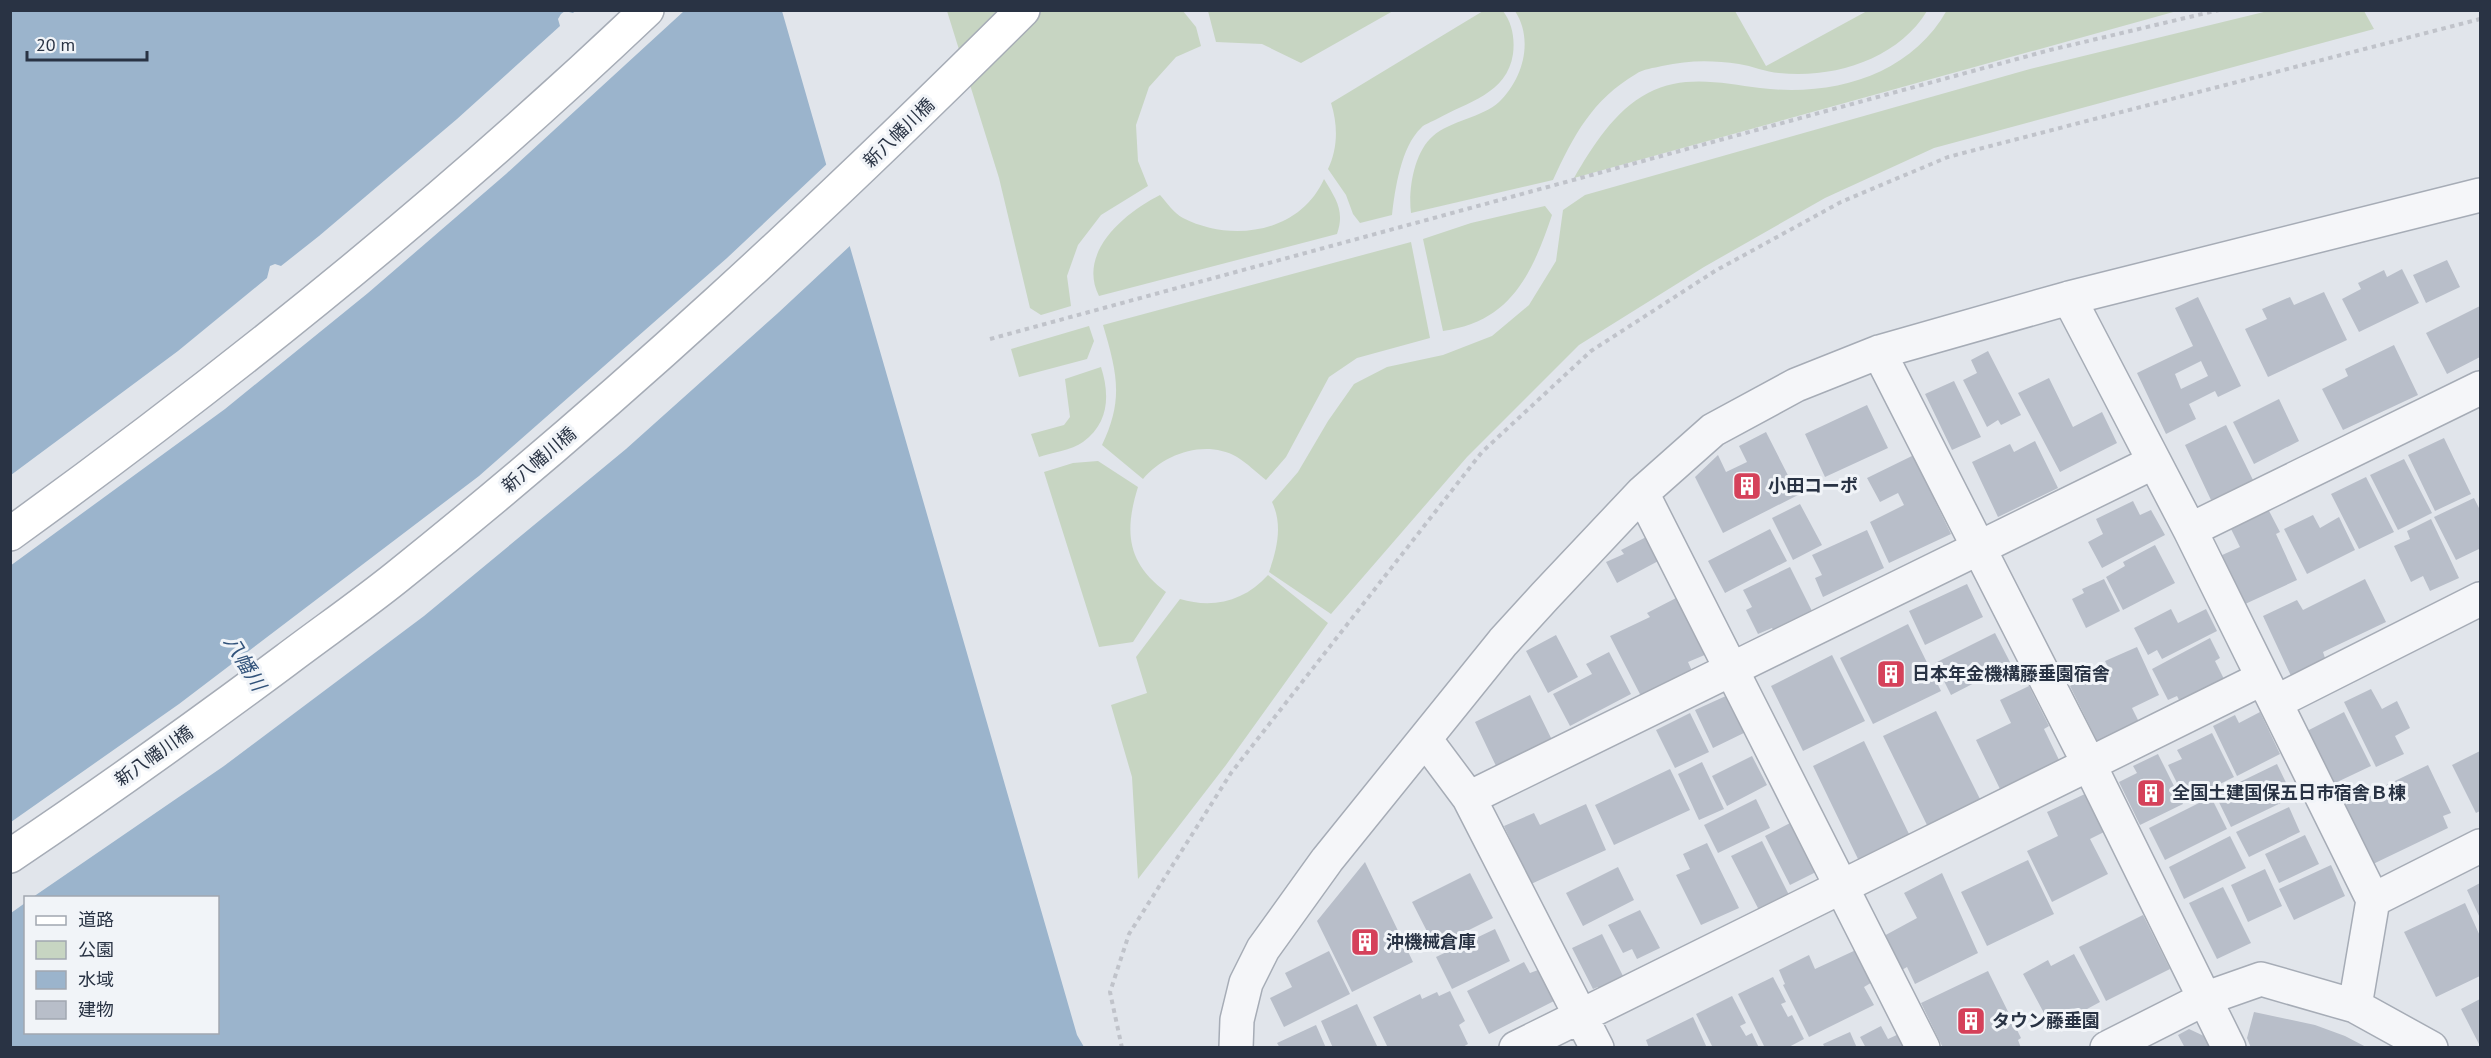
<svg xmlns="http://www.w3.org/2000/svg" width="2491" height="1058" viewBox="0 0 2491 1058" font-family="'PT Sans','Noto Sans JP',sans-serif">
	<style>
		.green { fill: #c7d5c2 }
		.water { fill: #9bb4cc; fill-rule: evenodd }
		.pier { fill: #e1e5eb }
		.building { fill: #b8bec9; fill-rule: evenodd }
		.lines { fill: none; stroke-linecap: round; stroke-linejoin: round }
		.street-casing { stroke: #a6acb6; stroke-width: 36 }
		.secondary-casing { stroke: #a6acb6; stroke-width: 36 }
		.path { stroke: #c0c3ca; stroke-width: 4; stroke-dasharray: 4.5 4.5; stroke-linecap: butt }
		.street { stroke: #f5f6f9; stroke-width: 33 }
		.secondary { stroke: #fff; stroke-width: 33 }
		.labels { text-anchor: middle; stroke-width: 6; stroke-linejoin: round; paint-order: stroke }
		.street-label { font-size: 18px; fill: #293344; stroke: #f1f4f8 }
		.poi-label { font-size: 18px; font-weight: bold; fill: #293344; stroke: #f1f4f8; text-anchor: start }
		.water-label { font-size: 20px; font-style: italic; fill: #31527a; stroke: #f1f4f8 }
	</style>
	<rect width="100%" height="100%" fill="#e1e5eb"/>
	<!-- green -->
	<path class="green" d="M1947 10 2177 11 1574 178C1592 147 1615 110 1648 93 1684 74 1722 83 1760 88 1832 97 1910 76 1947 10Z
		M2272 10 2364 11 2374 29 1934 148 1825 198 1704 267 1579 345 1467 457 1331 614 1269 572C1277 549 1283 525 1272 502L1298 472 1328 421 1354 384 1387 367 1443 355 1492 336 1529 305 1556 261 1563 210 1585 195 2030 69Z
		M947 11H1183L1196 27 1201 46 1176 57 1149 87 1136 125 1138 161 1148 186 1101 215 1078 245 1067 276 1071 306 1041 315 1030 308 999 178Z
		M1208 11H1393L1301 63 1262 44 1216 42Z
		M1483 11H1503C1512 23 1515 38 1513 54 1507 94 1467 102 1437 119 1432 122 1424 124 1421 128 1401 147 1395 189 1392 215L1360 223 1353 214 1346 195 1328 169C1338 148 1338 125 1331 103Z
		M1515 11H1735L1766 66 1867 11H1927C1898 59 1834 79 1779 73 1766 72 1752 66 1739 64 1712 60 1689 60 1662 66 1654 68 1643 69 1636 74 1592 100 1574 135 1553 180L1411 213C1408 190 1414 152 1433 136 1450 121 1483 117 1499 102 1523 79 1534 40 1515 11Z
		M1324 179C1336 199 1345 211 1337 234L1099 296C1077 253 1124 213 1160 195 1167 203 1174 213 1183 218 1232 243 1300 233 1324 179Z
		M1545 206 1552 215C1532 274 1511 322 1443 331L1423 239 1471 223Z
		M1411 242 1430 338 1357 358 1329 377 1286 457 1266 480C1257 473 1247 463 1237 457 1205 439 1164 454 1143 479L1102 445C1124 399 1117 373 1103 325Z
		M1089 326 1094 341 1087 359 1019 377 1011 349Z
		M1101 367C1110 395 1109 423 1083 442 1072 450 1051 453 1039 457L1031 434 1064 425 1070 417 1065 379Z
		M1098 461 1138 487C1124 532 1127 563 1166 592L1133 642 1099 647 1044 472 1073 463Z
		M1268 575 1328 623 1226 765 1138 879 1132 777 1111 705 1147 693 1136 657 1180 599C1213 609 1245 601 1268 575Z"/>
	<!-- water -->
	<path class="water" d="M10 11H782L1077 1035 1084 1047H11ZM26 898H218V1032H26Z"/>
	<!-- pier -->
	<path class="pier" d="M576 10 684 11 506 174 368 293 225 409 10 566 11 475 178 351 267 278 270 266 275 264 281 266 319 236 457 119 560 26 558 19 561 14 565 11 573 13Z
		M829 162 852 244 778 313 626 449 424 616 224 766 33 897 26 898 25 903 11 913V822L179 704 479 476 727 258Z"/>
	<!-- building -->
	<path class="building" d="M2447 260 2460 287 2426 303 2413 275Z
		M2402 269 2419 303 2359 332 2342 299 2361 289 2358 283 2384 270 2387 277Z
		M2324 292 2347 340 2268 377 2245 329 2267 319 2262 309 2290 297 2294 305Z
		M2198 297 2241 386 2218 397 2215 391 2189 404 2196 419 2166 434 2137 373 2193 346 2175 308ZM2201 361 2208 376 2181 389 2175 374Z
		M2480 306V357L2447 374 2426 333Z
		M2394 345 2418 395 2343 430 2322 389 2348 376 2345 369Z
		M1988 351 2021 415 2001 425 1998 420 1987 427 1963 380 1977 373 1971 360Z
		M2049 378 2073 427 2102 412 2117 443 2060 472 2018 393Z
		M1954 381 1981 437 1952 450 1925 394Z
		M2279 399 2299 441 2254 464 2233 422Z
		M1867 405 1888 448 1825 477 1805 434Z
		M2226 425 2253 480 2211 500 2185 445Z
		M1766 432 1798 495 1723 533 1695 477 1718 455 1726 472 1747 462 1739 446Z
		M2444 438 2471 494 2435 511 2408 455Z
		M2035 441 2058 488 1998 517 1972 462 2010 444 2014 452Z
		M1914 455 1937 497 1934 499 1951 534 1889 563 1870 522 1904 505 1898 493 1880 502 1867 478Z
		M2404 459 2432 513 2398 530 2370 475Z
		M2366 477 2394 532 2359 549 2331 494Z
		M2474 498 2480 510V553L2479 549 2456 560 2434 517Z
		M2133 501 2140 515 2151 510 2165 535 2102 568 2088 542 2103 534 2096 519Z
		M1800 504 1822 545 1793 560 1772 518Z
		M2268 509 2280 532 2276 534 2297 580 2243 605 2220 556 2240 547 2230 527Z
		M2313 515 2320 528 2339 517 2355 550 2307 574 2284 529Z
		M2431 519 2459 578 2430 591 2423 576 2411 582 2394 546 2410 539 2407 531Z
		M1770 529 1787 561 1725 593 1708 561Z
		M1867 530 1884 568 1823 597 1815 578 1822 575 1812 555Z
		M1652 534 1664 558 1617 583 1606 562 1624 554 1621 550Z
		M2155 545 2175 583 2123 610 2106 577 2125 566 2123 562Z
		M1790 567 1813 613 1774 632 1772 628 1758 634 1746 610 1752 607 1743 590Z
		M2104 579 2120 611 2086 628 2072 599 2084 593 2082 589Z
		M2365 579 2386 622 2323 652 2326 661 2292 678 2263 616 2297 600 2303 610Z
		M1967 584 1983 617 1925 645 1909 611Z
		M1678 597 1707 654 1688 662 1693 673 1642 698 1610 636 1650 617 1647 613Z
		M2171 609 2178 623 2206 609 2217 631 2162 659 2157 650 2148 655 2134 628Z
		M1908 624 1941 691 1873 724 1840 658Z
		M1995 633 2011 664 1951 695 1935 663Z
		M1556 635 1578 677 1548 693 1526 651Z
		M2210 638 2220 658 2215 661 2225 681 2181 704 2177 696 2168 700 2152 669Z
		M2137 647 2159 695 2132 708 2140 724 2099 745 2070 686 2108 667 2105 661Z
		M1609 652 1631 694 1570 726 1553 694 1592 674 1586 664Z
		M1832 655 1865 721 1803 751 1771 686Z
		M2029 686 2049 726 2044 729 2059 760 2000 789 1976 740 2011 723 2000 700Z
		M2371 689 2382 709 2397 701 2410 728 2395 736 2404 754 2376 767 2344 702Z
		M1530 695 1553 742 1497 768 1475 722Z
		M1728 695 1750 730 1713 748 1695 710Z
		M1936 711 1980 799 1927 825 1883 736Z
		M2260 712 2280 754 2237 776 2213 726 2235 715 2239 723Z
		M2344 712 2371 766 2333 784 2307 731Z
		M1690 713 1709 752 1675 768 1656 730Z
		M2212 733 2234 777 2186 801 2168 765 2182 759 2177 750Z
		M1864 741 1909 834 1858 859 1813 766Z
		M2480 751V811L2476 813 2452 765Z
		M2158 754 2183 804 2140 825 2119 782 2137 773 2133 766Z
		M1752 756 1767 785 1727 806 1712 776Z
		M1702 762 1724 809 1699 820 1678 774Z
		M2277 764 2293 797 2231 827 2215 794Z
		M2428 765 2451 813 2443 816 2448 828 2373 864 2345 805Z
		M1670 769 1690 810 1614 845 1595 805Z
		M2087 793 2106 831 2090 839 2108 874 2052 902 2027 851 2058 836 2047 812Z
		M2211 797 2227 829 2165 860 2149 828Z
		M1756 799 1770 828 1718 853 1704 825Z
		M1586 804 1606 850 1531 884 1504 826 1534 813 1540 825Z
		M2289 807 2300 832 2249 857 2236 832Z
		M1792 822 1816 872 1790 885 1765 836Z
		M2305 835 2319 864 2279 883 2265 854Z
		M2230 836 2246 868 2184 899 2169 867Z
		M1762 841 1790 897 1760 912 1731 856Z
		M1707 843 1739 908 1701 925 1676 875 1690 869 1683 854Z
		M2028 860 2054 914 1987 946 1961 892Z
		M1365 862 1413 962 1352 992 1317 921Z
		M2331 865 2345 896 2294 920 2279 889Z
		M1618 867 1634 900 1583 926 1566 893Z
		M2265 869 2282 906 2248 922 2231 885Z
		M1470 873 1493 918 1435 947 1412 902Z
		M1942 873 1978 953 1915 984 1907 967 1900 971 1882 937 1917 918 1904 893Z
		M2480 883V918L2467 890Z
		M2223 887 2251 943 2217 959 2189 903Z
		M2465 903 2480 936V976L2436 997 2404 932Z
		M1640 910 1660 948 1637 959 1632 949 1623 953 1608 925Z
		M2143 915 2170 969 2106 1001 2079 947Z
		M1495 929 1510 961 1452 989 1436 957Z
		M1602 934 1624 978 1600 990 1598 987 1593 989 1572 948Z
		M1858 949 1874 981 1864 987 1874 1005 1809 1037 1783 985 1785 984 1779 970 1809 955 1815 969Z
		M1329 951 1350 994 1284 1027 1270 998 1292 987 1285 973Z
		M2074 954 2100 1002 2052 1028 2023 974 2048 960 2051 966Z
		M1524 962 1530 973 1538 970 1554 1001 1489 1034 1467 991Z
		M1988 971 2021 1038 2018 1040 2021 1048H1943L1921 1003Z
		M1773 977 1786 1002 1781 1004 1788 1017 1792 1015 1804 1039 1787 1048H1765L1738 994Z
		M1450 991 1465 1021 1459 1025 1468 1044 1461 1048H1388L1373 1017 1420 994 1422 999 1437 992 1439 996Z
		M1732 996 1746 1023 1740 1026 1746 1036 1752 1033 1759 1048H1713L1696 1014Z
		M2480 999V1046L2461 1009Z
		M1357 1004 1378 1048H1333L1321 1021Z
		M2254 1012 2315 1025 2345 1036 2368 1048H2251L2247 1038Z
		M1693 1017 1707 1048H1649L1646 1040Z
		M1316 1025 1326 1048H1280L1277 1043Z
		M1881 1026 1888 1039 1899 1034 1906 1048H1866L1860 1037Z
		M2189 1029 2204 1036 2210 1048H2185L2178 1035Z
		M1850 1032 1857 1048H1825L1823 1044Z"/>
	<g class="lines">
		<!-- street casing -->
		<g class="street-casing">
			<path id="street" d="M2069 298 2190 530 2373 900 2355 1006
				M1879 352 2090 766 2229 1048
				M1642 493 1923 1048
				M2190 530 2480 388
				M2276 702 2480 599
				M1425 739 1469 798 1597 1048
				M1469 798 2154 462
				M2373 900 2480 846
				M1236 1048 1237 1020 1246 983 1263 949 1327 860 1503 642 1545 596 1642 493 1713 430 1796 385 1879 352 2069 298 2480 195
				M1516 1048 2263 678
				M2107 1048 2204 999 2261 979 2355 1006 2431 1048"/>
		</g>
		<!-- secondary casing -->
		<g class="secondary-casing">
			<path id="secondary" d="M10 534C233 373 447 200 647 10
				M10 856C104 793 196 727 286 660 323 632 362 605 398 576 618 400 823 209 1023 10"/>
		</g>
		<!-- path -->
		<path class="path" d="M990 339 2050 50 2219 10
			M1122 1048 1110 992 1129 934 1231 773 1482 452 1591 351 1715 271 1841 202 1948 157 2480 19"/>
		<!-- street -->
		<use href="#street" class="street"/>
		<!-- secondary -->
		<use href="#secondary" class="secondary"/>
	</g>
	<!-- icons -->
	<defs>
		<g id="building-square" transform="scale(1.5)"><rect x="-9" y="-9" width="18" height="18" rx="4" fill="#d5415a" stroke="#f1f4f8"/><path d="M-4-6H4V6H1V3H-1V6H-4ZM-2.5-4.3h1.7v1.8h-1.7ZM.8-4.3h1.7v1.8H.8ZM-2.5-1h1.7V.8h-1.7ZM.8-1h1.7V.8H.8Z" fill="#fff"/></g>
	</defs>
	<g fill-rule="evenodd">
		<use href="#building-square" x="1747" y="486"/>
		<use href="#building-square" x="1891" y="674"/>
		<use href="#building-square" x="2151" y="793"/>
		<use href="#building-square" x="1365" y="942"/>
		<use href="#building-square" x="1971" y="1021"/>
	</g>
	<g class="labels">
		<!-- street labels -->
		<g class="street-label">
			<text transform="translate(899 133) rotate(-44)" y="6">新八幡川橋</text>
			<text transform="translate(539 460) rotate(-40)" y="6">新八幡川橋</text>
			<text transform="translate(154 756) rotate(-35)" y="6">新八幡川橋</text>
		</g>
		<!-- poi labels -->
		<g class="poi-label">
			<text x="1768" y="492">小田コーポ</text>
			<text x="1912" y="680">日本年金機構藤垂園宿舎</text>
			<text x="2172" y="799">全国土建国保五日市宿舎Ｂ棟</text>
			<text x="1386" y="948">沖機械倉庫</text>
			<text x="1992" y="1027">タウン藤垂園</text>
		</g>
		<!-- water labels -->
		<g class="water-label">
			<text transform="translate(245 663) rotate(59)" y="7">八幡川</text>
		</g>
	</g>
	<!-- border -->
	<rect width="2491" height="1058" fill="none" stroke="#293344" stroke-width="24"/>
	<!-- legend -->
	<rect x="24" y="896" width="195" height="138" fill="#f1f4f8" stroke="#a1a7b0" stroke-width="1.5"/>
	<rect x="36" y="916" width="30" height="9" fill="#ffffff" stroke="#a1a7b0" stroke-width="1.5"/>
	<text x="78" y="926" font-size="18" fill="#293344">道路</text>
	<rect x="36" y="941" width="30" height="18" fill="#c7d5c2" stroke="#a1a7b0" stroke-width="1.5"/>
	<text x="78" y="956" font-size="18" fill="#293344">公園</text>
	<rect x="36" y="971" width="30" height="18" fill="#9bb4cc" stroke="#a1a7b0" stroke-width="1.5"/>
	<text x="78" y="986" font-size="18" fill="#293344">水域</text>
	<rect x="36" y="1001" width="30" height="18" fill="#b8bec9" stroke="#a1a7b0" stroke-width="1.5"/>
	<text x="78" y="1016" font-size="18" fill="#293344">建物</text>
	<!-- scale -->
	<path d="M27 51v9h120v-9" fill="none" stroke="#293344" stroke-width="3"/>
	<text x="36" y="51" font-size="18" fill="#293344" stroke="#f1f4f8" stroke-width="4.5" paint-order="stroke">20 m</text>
</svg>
